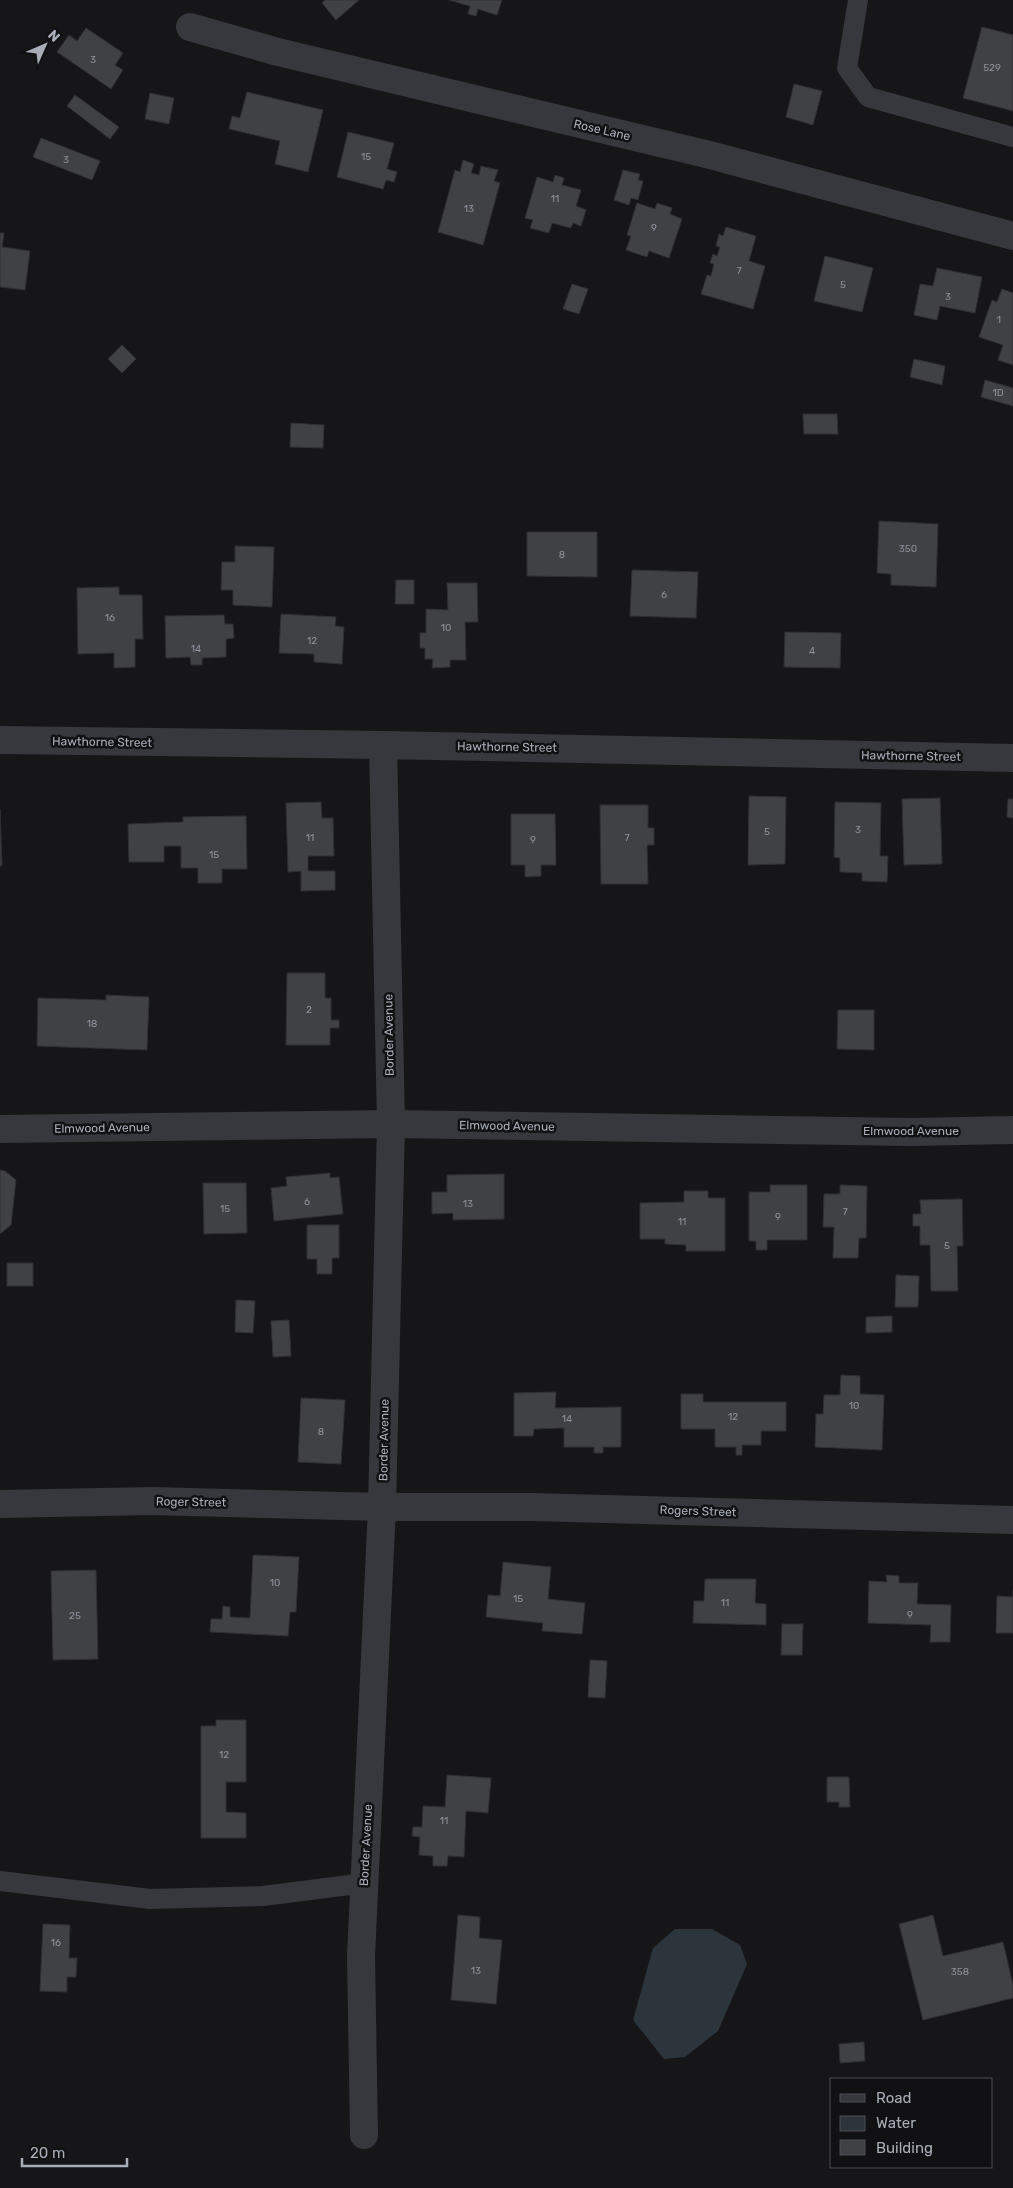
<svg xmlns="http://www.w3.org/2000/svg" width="1013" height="2188" viewBox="0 0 1013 2188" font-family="Rubik,sans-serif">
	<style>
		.water { fill: #2c353c }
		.building { fill: #404145; stroke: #303034 }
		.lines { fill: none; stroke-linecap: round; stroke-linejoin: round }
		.lane { stroke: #37383d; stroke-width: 20 }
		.street { stroke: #37383d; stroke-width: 28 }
		.labels { text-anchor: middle; stroke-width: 5; stroke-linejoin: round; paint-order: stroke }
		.number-label { font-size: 10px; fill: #8e929b }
		.street-label { font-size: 12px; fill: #a8adb8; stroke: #111113 }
	</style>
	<rect width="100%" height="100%" fill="#161618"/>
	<!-- water -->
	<path class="water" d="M675 1929H712L740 1945 747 1964 718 2031 685 2057 664 2059 633 2020 653 1948Z"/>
	<!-- building -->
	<path class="building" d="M325 0H359L336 20 322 3Z
		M449 0H502L497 15 478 9 476 16 468 14 470 6Z
		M982 27 1013 35V111L963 98Z
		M86 28 123 53 115 65 123 70 111 89 57 52 69 35 77 41Z
		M794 84 822 91 813 125 786 117Z
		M247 92 323 110 308 172 275 164 280 141 229 129 232 116 240 118Z
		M150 93 174 98 169 124 145 119Z
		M75 95 119 127 110 139 67 106Z
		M348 132 394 143 387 169 397 172 394 182 386 180 383 189 337 177Z
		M41 138 100 161 92 180 33 157Z
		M463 160 474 164 471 173 479 175 481 166 498 170 494 181 500 183 483 245 438 232 455 170 460 172Z
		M623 170 640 174 638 180 643 181 638 200 631 198 629 205 614 200Z
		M555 175 564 178 562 185 581 190 576 206 586 210 581 226 573 223 571 228 552 223 549 233 530 228 533 220 525 218 537 177 553 182Z
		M637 203 655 209 657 203 672 208 670 214 682 219 669 258 649 251 647 257 626 250 631 236 627 235Z
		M726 227 756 236 749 261 765 266 753 309 701 294 707 275 711 276 714 264 710 263 713 254 717 256 720 247 716 246 719 234 723 236Z
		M0 233H4L2 247 30 251 25 290 0 287Z
		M825 256 873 268 862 312 814 301Z
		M937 268 982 277 975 313 940 306 937 320 914 315 920 284 933 286Z
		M572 284 588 289 579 314 563 309Z
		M1002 289 1013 293V365L998 360 1003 345 979 337 992 300 997 302Z
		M122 345 136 359 122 373 108 359Z
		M914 359 945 366 942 385 910 377Z
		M985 380 1013 388V406L981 397Z
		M803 414H837L838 434H804Z
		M291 423 324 425 323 448 290 447Z
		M879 521 938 524 936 587 891 585V574L877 573Z
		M527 532H597V577L527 576Z
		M235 546 274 547 272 607 233 605V590H221L222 562H235Z
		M632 570 698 572 696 618 630 616Z
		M396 580H414V604H395Z
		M447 583H477L478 622H465L466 660H450V667L432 668 433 659H425V648H420V633H426V609L448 610Z
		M119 587V595H142L143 639H135V667L114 668V653L78 654 77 588Z
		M281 614 336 617 335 626 344 627 342 664 314 662V654L279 653Z
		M224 615 225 624H233L234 638 226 639V657L202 658V665H191L190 657 166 658 165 616Z
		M785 632 841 633 840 668 784 667Z
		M749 796 786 797 785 864 748 865Z
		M940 798 942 864 904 865 902 799Z
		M1008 799H1013V818L1007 817Z
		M321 802 322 818H333L334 856H308V871H335V890L301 891V871L288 872 286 803Z
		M835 802 881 803 880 856H888L887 882 862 881V873L840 872V858L834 857Z
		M600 805H648V828H654V845H647L648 884H601Z
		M0 809 2 866H0Z
		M511 814H555L556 865H541V876L525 877V865H511Z
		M246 816 247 869H222V883H198V868H181V846H164V862H129L128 824 183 822V817Z
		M287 973H325V998H331V1020H339V1028H330V1045H286Z
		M106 995 149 997 147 1050 37 1046 38 998 106 1000Z
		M838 1010H874V1050L837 1049Z
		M0 1170 5 1171 16 1180 11 1225 0 1234Z
		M330 1173V1178L339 1177 343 1214 274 1221 271 1188 287 1186 286 1177Z
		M504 1174V1219L453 1220V1213L432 1214V1192H447V1175Z
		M203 1183H246L247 1233 204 1234Z
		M770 1185H807V1240H767V1250H756V1241H749V1192H770Z
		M840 1185 867 1186 866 1238H859L858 1258H833L834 1227H823L824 1194H840Z
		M684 1191H708V1198H725V1251H686V1245L665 1244V1239H640V1203L684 1202Z
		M962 1199 963 1246H957L958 1291H931L930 1245H920V1226H913V1214H921L920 1200Z
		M307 1225H339V1258H332V1274H317V1259H307Z
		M7 1263H33V1286H7Z
		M896 1275 919 1276 918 1307H895Z
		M236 1300 255 1301 253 1333 235 1332Z
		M892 1316V1332L866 1333V1317Z
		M289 1320 291 1356 273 1357 271 1321Z
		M841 1375 860 1376V1394L884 1395 882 1450 815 1447 816 1414H823L824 1395H840Z
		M556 1392 555 1408 621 1407V1447H603V1453H594V1447H564V1428L534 1429 533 1436H514V1393Z
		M681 1394H703V1402H786V1431H761V1445H742V1455H736V1447H715V1429H681Z
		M301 1398 345 1400 341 1464 298 1462Z
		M253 1555 299 1557 296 1612H290L288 1636 210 1632 211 1619H222L223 1606 230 1607V1617L250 1618Z
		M503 1562 551 1567 548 1599 585 1603 582 1634 542 1631 543 1623 486 1617 488 1595 500 1596Z
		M96 1570 98 1659 53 1660 51 1571Z
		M886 1575 899 1576V1583H918L917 1604 951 1605 950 1642H930L931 1625 868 1623 869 1581 887 1582Z
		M705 1579H756L755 1603 766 1604V1625L693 1623 694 1601H704Z
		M1013 1590V1633H996L997 1596 1013 1597Z
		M782 1624H803L802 1655H781Z
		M590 1660 607 1661 605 1698 588 1697Z
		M216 1720H246V1782H226V1812L246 1813V1838H201V1726H216Z
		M447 1775 491 1778 488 1813 466 1811 464 1857 448 1856 447 1866H433V1856L419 1855 420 1837 412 1836 413 1827H422L423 1806 445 1807Z
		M827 1777H849L850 1807H839V1802H827Z
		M458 1915 480 1917 479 1938 502 1940 496 2004 451 2000Z
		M933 1915 943 1956 1003 1942 1013 1985V1998L923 2020 899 1924Z
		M43 1924 70 1925 69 1958H77L76 1977H67V1992L40 1991Z
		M864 2042 865 2061 840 2063 839 2044Z"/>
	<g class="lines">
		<!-- lane -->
		<path class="lane" d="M858 0 847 68 868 97 1013 137
			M0 1881 150 1899 263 1896 365 1883"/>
		<!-- street -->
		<path class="street" d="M190 27 278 52 706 154 1013 236
			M0 740 383 745 1013 758
			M0 1129 391 1124 911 1132 1013 1130
			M0 1504 152 1501 382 1507H532L1013 1520
			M364 2135 361 1956 382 1507 391 1124 383 745"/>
	</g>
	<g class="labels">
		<!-- number labels -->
		<g class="number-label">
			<text x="93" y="63">3</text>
			<text x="992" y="71">529</text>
			<text x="366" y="160">15</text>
			<text x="66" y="163">3</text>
			<text x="555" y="202">11</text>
			<text x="469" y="212">13</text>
			<text x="654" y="231">9</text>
			<text x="739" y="274">7</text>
			<text x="843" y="288">5</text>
			<text x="948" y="300">3</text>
			<text x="999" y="323">1</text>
			<text x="998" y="396">1D</text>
			<text x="908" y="552">350</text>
			<text x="562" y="558">8</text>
			<text x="664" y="598">6</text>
			<text x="110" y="621">16</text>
			<text x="446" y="631">10</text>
			<text x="312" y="644">12</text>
			<text x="196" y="652">14</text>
			<text x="812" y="654">4</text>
			<text x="858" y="833">3</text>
			<text x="767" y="835">5</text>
			<text x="310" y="841">11</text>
			<text x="627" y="841">7</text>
			<text x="533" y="843">9</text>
			<text x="214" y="858">15</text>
			<text x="309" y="1013">2</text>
			<text x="92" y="1027">18</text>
			<text x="307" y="1205">6</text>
			<text x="468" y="1207">13</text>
			<text x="225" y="1212">15</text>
			<text x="845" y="1215">7</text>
			<text x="778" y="1220">9</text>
			<text x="682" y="1225">11</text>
			<text x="947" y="1249">5</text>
			<text x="854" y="1409">10</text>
			<text x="733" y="1420">12</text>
			<text x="567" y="1422">14</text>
			<text x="321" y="1435">8</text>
			<text x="275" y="1586">10</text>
			<text x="518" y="1602">15</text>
			<text x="725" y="1606">11</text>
			<text x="910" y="1618">9</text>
			<text x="75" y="1619">25</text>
			<text x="224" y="1758">12</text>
			<text x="444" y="1824">11</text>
			<text x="56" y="1946">16</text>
			<text x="476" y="1974">13</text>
			<text x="960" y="1975">358</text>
		</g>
		<!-- street labels -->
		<g class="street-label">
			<text transform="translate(602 130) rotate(13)" y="4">Rose Lane</text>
			<text transform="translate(102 742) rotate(1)" y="4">Hawthorne Street</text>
			<text transform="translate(507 747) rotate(1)" y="4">Hawthorne Street</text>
			<text transform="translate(911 756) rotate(1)" y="4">Hawthorne Street</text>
			<text transform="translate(389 1035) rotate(-91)" y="4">Border Avenue</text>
			<text transform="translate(507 1126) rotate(1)" y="4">Elmwood Avenue</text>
			<text transform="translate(102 1128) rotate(-1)" y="4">Elmwood Avenue</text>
			<text x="911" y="1135">Elmwood Avenue</text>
			<text transform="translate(384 1440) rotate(-89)" y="4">Border Avenue</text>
			<text transform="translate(191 1502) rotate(1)" y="4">Roger Street</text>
			<text transform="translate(698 1511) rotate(2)" y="4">Rogers Street</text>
			<text transform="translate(366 1845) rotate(-87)" y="4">Border Avenue</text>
		</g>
	</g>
	<!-- legend -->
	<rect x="830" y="2078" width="162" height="90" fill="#111113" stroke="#4d4f55"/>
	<rect x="840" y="2094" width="25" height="8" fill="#37383d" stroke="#4d4f55"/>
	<text x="876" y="2103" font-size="15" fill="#a8adb8">Road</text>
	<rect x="840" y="2116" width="25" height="15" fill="#2c353c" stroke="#4d4f55"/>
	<text x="876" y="2128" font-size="15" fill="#a8adb8">Water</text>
	<rect x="840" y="2140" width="25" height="15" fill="#404145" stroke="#4d4f55"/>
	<text x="876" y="2153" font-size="15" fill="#a8adb8">Building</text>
	<!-- north arrow -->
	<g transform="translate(45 45) rotate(45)" stroke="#111113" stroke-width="4" paint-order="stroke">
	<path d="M0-4L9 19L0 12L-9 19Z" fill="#a8adb8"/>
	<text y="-8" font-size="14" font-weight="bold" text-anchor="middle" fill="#a8adb8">N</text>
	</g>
	<!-- scale -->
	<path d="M22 2158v8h105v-8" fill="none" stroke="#a8adb8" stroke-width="2.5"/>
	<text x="30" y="2158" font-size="15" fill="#a8adb8" stroke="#111113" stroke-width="4" paint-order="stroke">20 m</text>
</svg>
